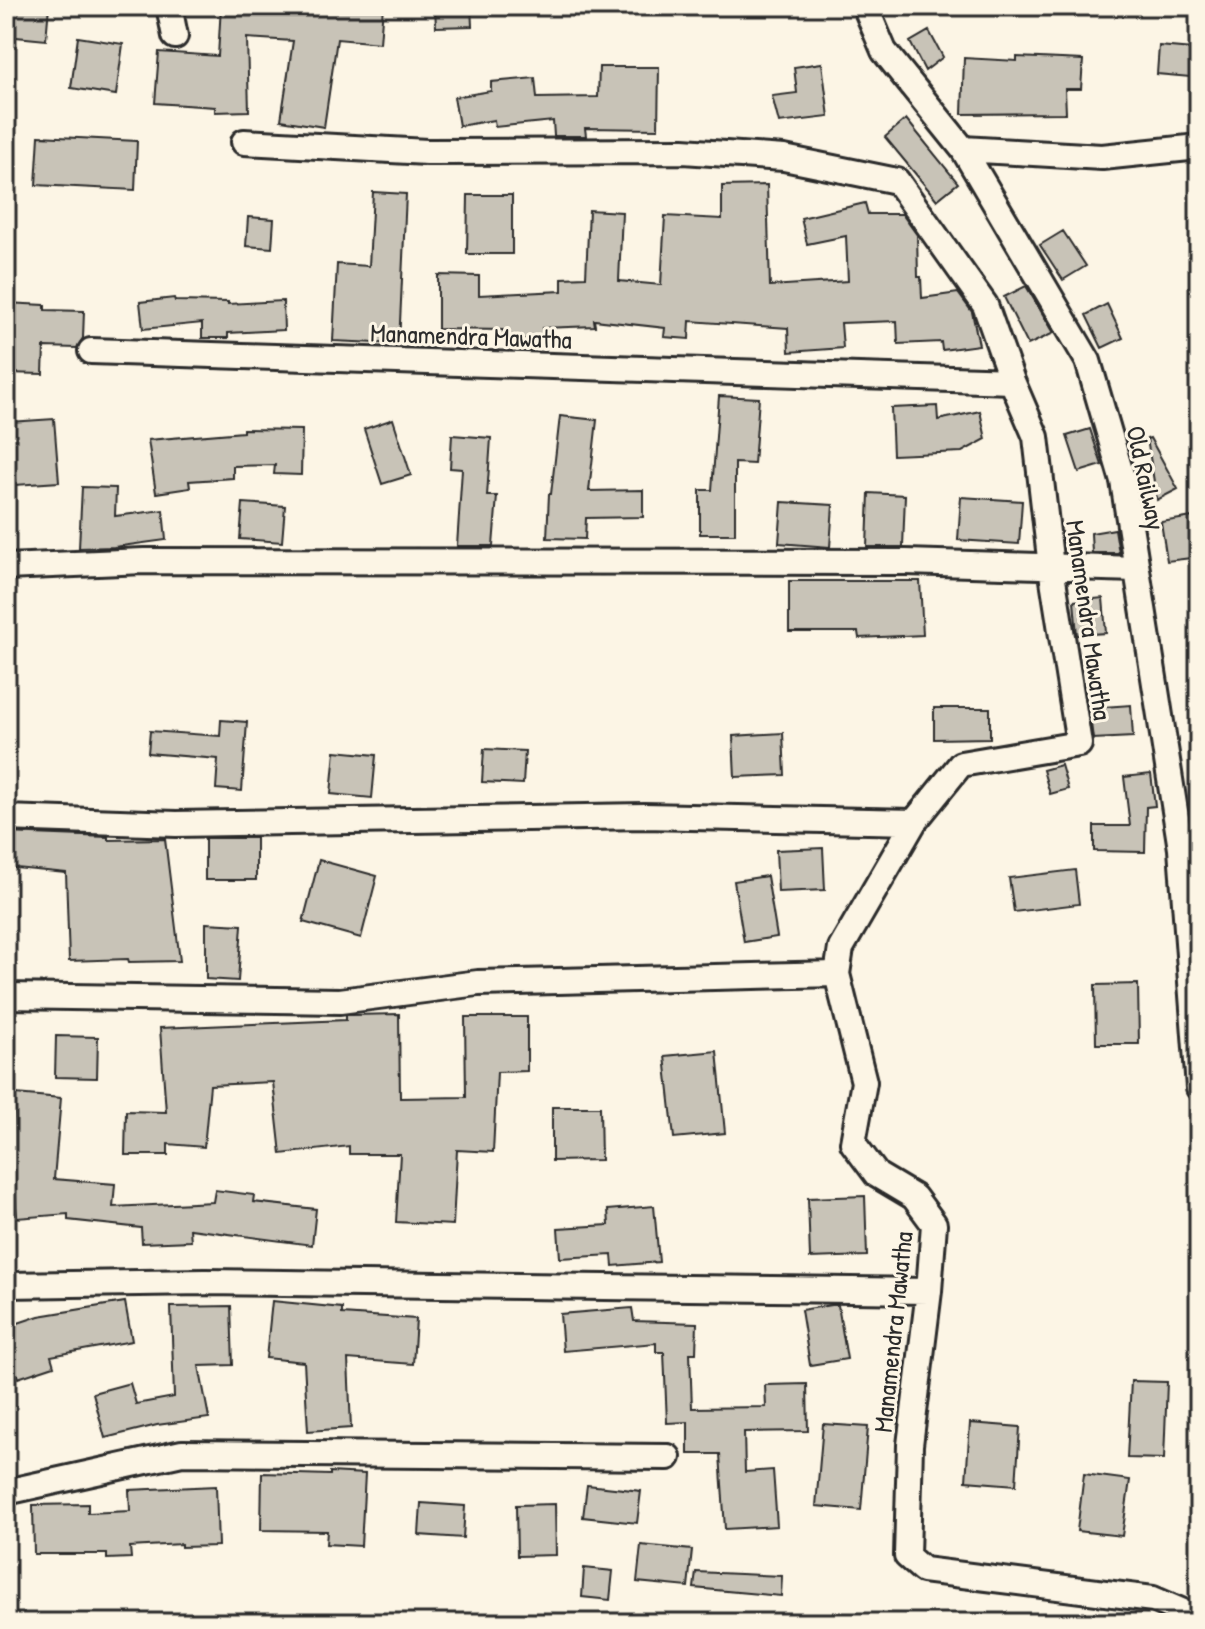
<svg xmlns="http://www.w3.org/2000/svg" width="1205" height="1629" viewBox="0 0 1205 1629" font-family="'Patrick Hand',sans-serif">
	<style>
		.building { fill: #c8c3b7; stroke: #2b2b2b; stroke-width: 2 }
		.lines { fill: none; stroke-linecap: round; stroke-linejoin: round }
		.street-casing { stroke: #2b2b2b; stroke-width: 30 }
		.street { stroke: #fcf5e5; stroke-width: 24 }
		.labels { text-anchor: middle; stroke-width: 6; stroke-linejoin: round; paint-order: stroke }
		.street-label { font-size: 26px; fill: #2b2b2b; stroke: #fcf5e5 }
	</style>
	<rect width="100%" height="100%" fill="#fcf5e5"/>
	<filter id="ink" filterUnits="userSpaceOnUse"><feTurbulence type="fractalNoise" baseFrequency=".0125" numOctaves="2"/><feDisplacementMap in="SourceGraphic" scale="16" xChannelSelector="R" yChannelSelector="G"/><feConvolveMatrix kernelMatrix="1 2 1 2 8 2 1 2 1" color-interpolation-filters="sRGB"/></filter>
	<g filter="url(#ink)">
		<!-- building -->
		<path class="building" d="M6 6H49L46 40 6 36Z
			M221 6H383L380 43 337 39 324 127 281 120 293 41 247 38 249 111 215 112V107L155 103 159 52 218 56Z
			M435 6H471L472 26 436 27Z
			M929 31 943 57 925 71 910 42Z
			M78 37 123 44 116 95 71 88Z
			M1159 46 1192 49 1190 77 1157 74Z
			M1017 57 1083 60 1081 89H1065L1066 113 962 114 964 58 1017 61Z
			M822 63 829 117 779 123 772 96 797 93 794 67Z
			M599 67H659L658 129 585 128 586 136H554L553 121 495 127 494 120 459 126 454 97 491 91V82L535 78 537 98 598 97Z
			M906 119 958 183 937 200 885 137Z
			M39 136 137 141 135 190 36 185Z
			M767 185 770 286 848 281 846 236 807 244 801 218 865 203 868 214H902L917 235 918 277H921L922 298 958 293 972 312 979 345 942 350 941 342 898 344 897 321 841 323 843 348 789 352 788 328 690 321 689 339 664 337 665 328 594 320 595 326 542 328 543 339 504 341 503 330 438 329V275L479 276V295L562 291V278L586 277 589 210 622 212 619 281 661 285 665 216 722 219V186Z
			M373 192 406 194 399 344 333 341 337 264 369 266Z
			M468 195H512V254H467Z
			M248 217 274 219 272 248 246 246Z
			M1063 231 1086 266 1063 280 1040 245Z
			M1026 286 1054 333 1028 345 1004 297Z
			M174 298 175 301 228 302V304L283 301 284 330 228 333V338H202V323L143 329 140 302Z
			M6 303 45 305V310L84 311 83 338 77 348 44 347 43 374 6 373Z
			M1107 304 1123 338 1102 348 1086 315Z
			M719 396 759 398 754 464 735 463V534H700V490H712Z
			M937 406 938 420 980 411 986 439 962 452 893 455 891 408Z
			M560 416 597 420 589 491 643 490V517L586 518 585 539 547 538 549 494H551Z
			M54 419 59 482 15 485 10 422Z
			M393 419 411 475 382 484 364 429Z
			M243 429 302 430 301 475 274 474 275 465 233 466V478L189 481 190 488 156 493 148 440 243 432Z
			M1090 429 1102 465 1079 472 1067 436Z
			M452 435 491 438 487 496H497L493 546H457L462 469 450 468Z
			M1150 438 1178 489 1157 500 1147 439Z
			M82 487 116 488 115 516 163 510 166 540 114 547 79 548Z
			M869 493 905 495 903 547H867Z
			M961 497 1022 501 1019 544 958 540Z
			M782 502 833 505 830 547 779 543Z
			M243 503 285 506 282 542 240 539Z
			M1199 516V557L1167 561 1161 522Z
			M1115 529 1119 553H1092L1091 533Z
			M789 581H920L923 635 859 638 858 632H789Z
			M1103 598 1106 633 1077 635 1074 601Z
			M1131 705 1133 737 1093 739 1089 708Z
			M934 708H990V738L934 739Z
			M221 720 247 722 242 791 216 789 218 759 148 753 150 731 220 736Z
			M783 733 785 775 735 777 733 736Z
			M484 749 525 751 523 784 482 782Z
			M335 751 376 755 372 798 331 794Z
			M1061 765 1068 789 1050 794 1043 770Z
			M1151 774 1155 806 1146 807 1145 852 1094 851V826H1130L1124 777Z
			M6 833 108 837V840L165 839 180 961 129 962 128 959 69 961 66 873 6 867Z
			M205 838H256V880H205Z
			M823 848 825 890 778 892 776 850Z
			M319 860 377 876 361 938 303 922Z
			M1075 870 1079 904 1014 912 1009 878Z
			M767 876 777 937 744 942 734 881Z
			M206 923 242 925 238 981 206 979Z
			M1138 984 1139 1044H1096L1095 985Z
			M399 1014 400 1098 466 1097 465 1017H527V1071L497 1072 493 1152 457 1150 453 1225 396 1222 400 1154H349V1146L281 1154 273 1082 210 1085 204 1147 168 1144V1155H125L126 1111 166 1112 160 1028 346 1020V1015H352Z
			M56 1036 98 1037 97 1078 55 1077Z
			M717 1051 725 1133 674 1138 665 1056Z
			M15 1094 61 1098 54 1179 115 1184 113 1207 213 1202 215 1190 254 1195 253 1202 316 1209 312 1245 190 1229 191 1241 142 1243 141 1228 68 1220V1214L17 1218 11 1148Z
			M552 1107H600L601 1160 552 1161Z
			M865 1196 867 1256 810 1258 808 1198Z
			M654 1206 659 1262 613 1266 612 1255 560 1258 558 1228 609 1225 608 1210Z
			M272 1301 342 1308V1314L416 1319 413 1364 348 1359 351 1428 308 1431 304 1362 266 1358Z
			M125 1302 132 1341 51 1356 54 1366 18 1378 6 1343V1327L39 1316Z
			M831 1305H838L847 1359 810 1365 801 1310Z
			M231 1306 233 1365 199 1366 209 1418 157 1425 105 1438 93 1393 130 1383 136 1404 174 1397 171 1307Z
			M632 1308 634 1321 697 1323 696 1353H690L692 1408 766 1407 765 1385 807 1384 808 1431 744 1432 745 1472 773 1470 777 1526 725 1529 720 1454H688V1422L667 1423 664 1352H656V1343L563 1351 560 1314Z
			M1131 1381 1167 1382 1164 1459 1127 1458Z
			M970 1423 1020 1427 1016 1485 966 1481Z
			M823 1424 868 1427 861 1510 816 1506Z
			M330 1472 365 1474 361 1546 326 1544 327 1531 261 1530 262 1473 330 1475Z
			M1084 1474 1130 1480 1122 1536 1077 1531Z
			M587 1485 641 1491 637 1523 583 1517Z
			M216 1486 218 1546 181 1547V1544L130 1547 131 1558 107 1559V1554H34L33 1505 88 1504V1513L130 1511 129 1490Z
			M421 1503 465 1506 463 1538 419 1535Z
			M555 1504 556 1555 517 1556 516 1505Z
			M641 1545 692 1550 688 1587 637 1582Z
			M584 1568 613 1571 610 1600 582 1597Z
			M696 1572 782 1576 781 1596 694 1588Z"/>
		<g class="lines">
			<!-- street casing -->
			<g class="street-casing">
				<path id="street" d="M169 6 175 36
					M865 6 884 51 963 149
					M244 142 427 152 683 151 784 158 897 181 985 305 1012 381
					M1199 147 1102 157 963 149 1088 361 1123 481 1181 849 1199 1088
					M91 351 1012 381 1036 437 1051 567 1079 744 961 764 914 822 841 948 837 974 864 1082 853 1143 877 1175 914 1197 934 1224 929 1291 910 1445 907 1556 923 1570 1153 1599 1188 1614 1191 1623
					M6 567 144 561 906 562 1136 569
					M6 818 176 824 644 816 914 822
					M6 996 340 1001 478 983 837 974
					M6 1285 205 1282 929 1291
					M6 1492 182 1453 668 1457"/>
			</g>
			<!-- street -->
			<use href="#street" class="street"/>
		</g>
	</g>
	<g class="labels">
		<!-- street labels -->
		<g class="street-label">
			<text transform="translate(471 336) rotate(2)" y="9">Manamendra Mawatha</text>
			<text transform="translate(1146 478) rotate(78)" y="9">Old Railway</text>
			<text transform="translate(1089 620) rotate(82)" y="9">Manamendra Mawatha</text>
			<text transform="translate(893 1332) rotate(-84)" y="9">Manamendra Mawatha</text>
		</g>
	</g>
	<!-- margin -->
	<rect width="1205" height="1629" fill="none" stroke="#fcf5e5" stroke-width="32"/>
	<rect x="16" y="16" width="1173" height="1597" fill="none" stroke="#2b2b2b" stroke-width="3" filter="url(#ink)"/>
</svg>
